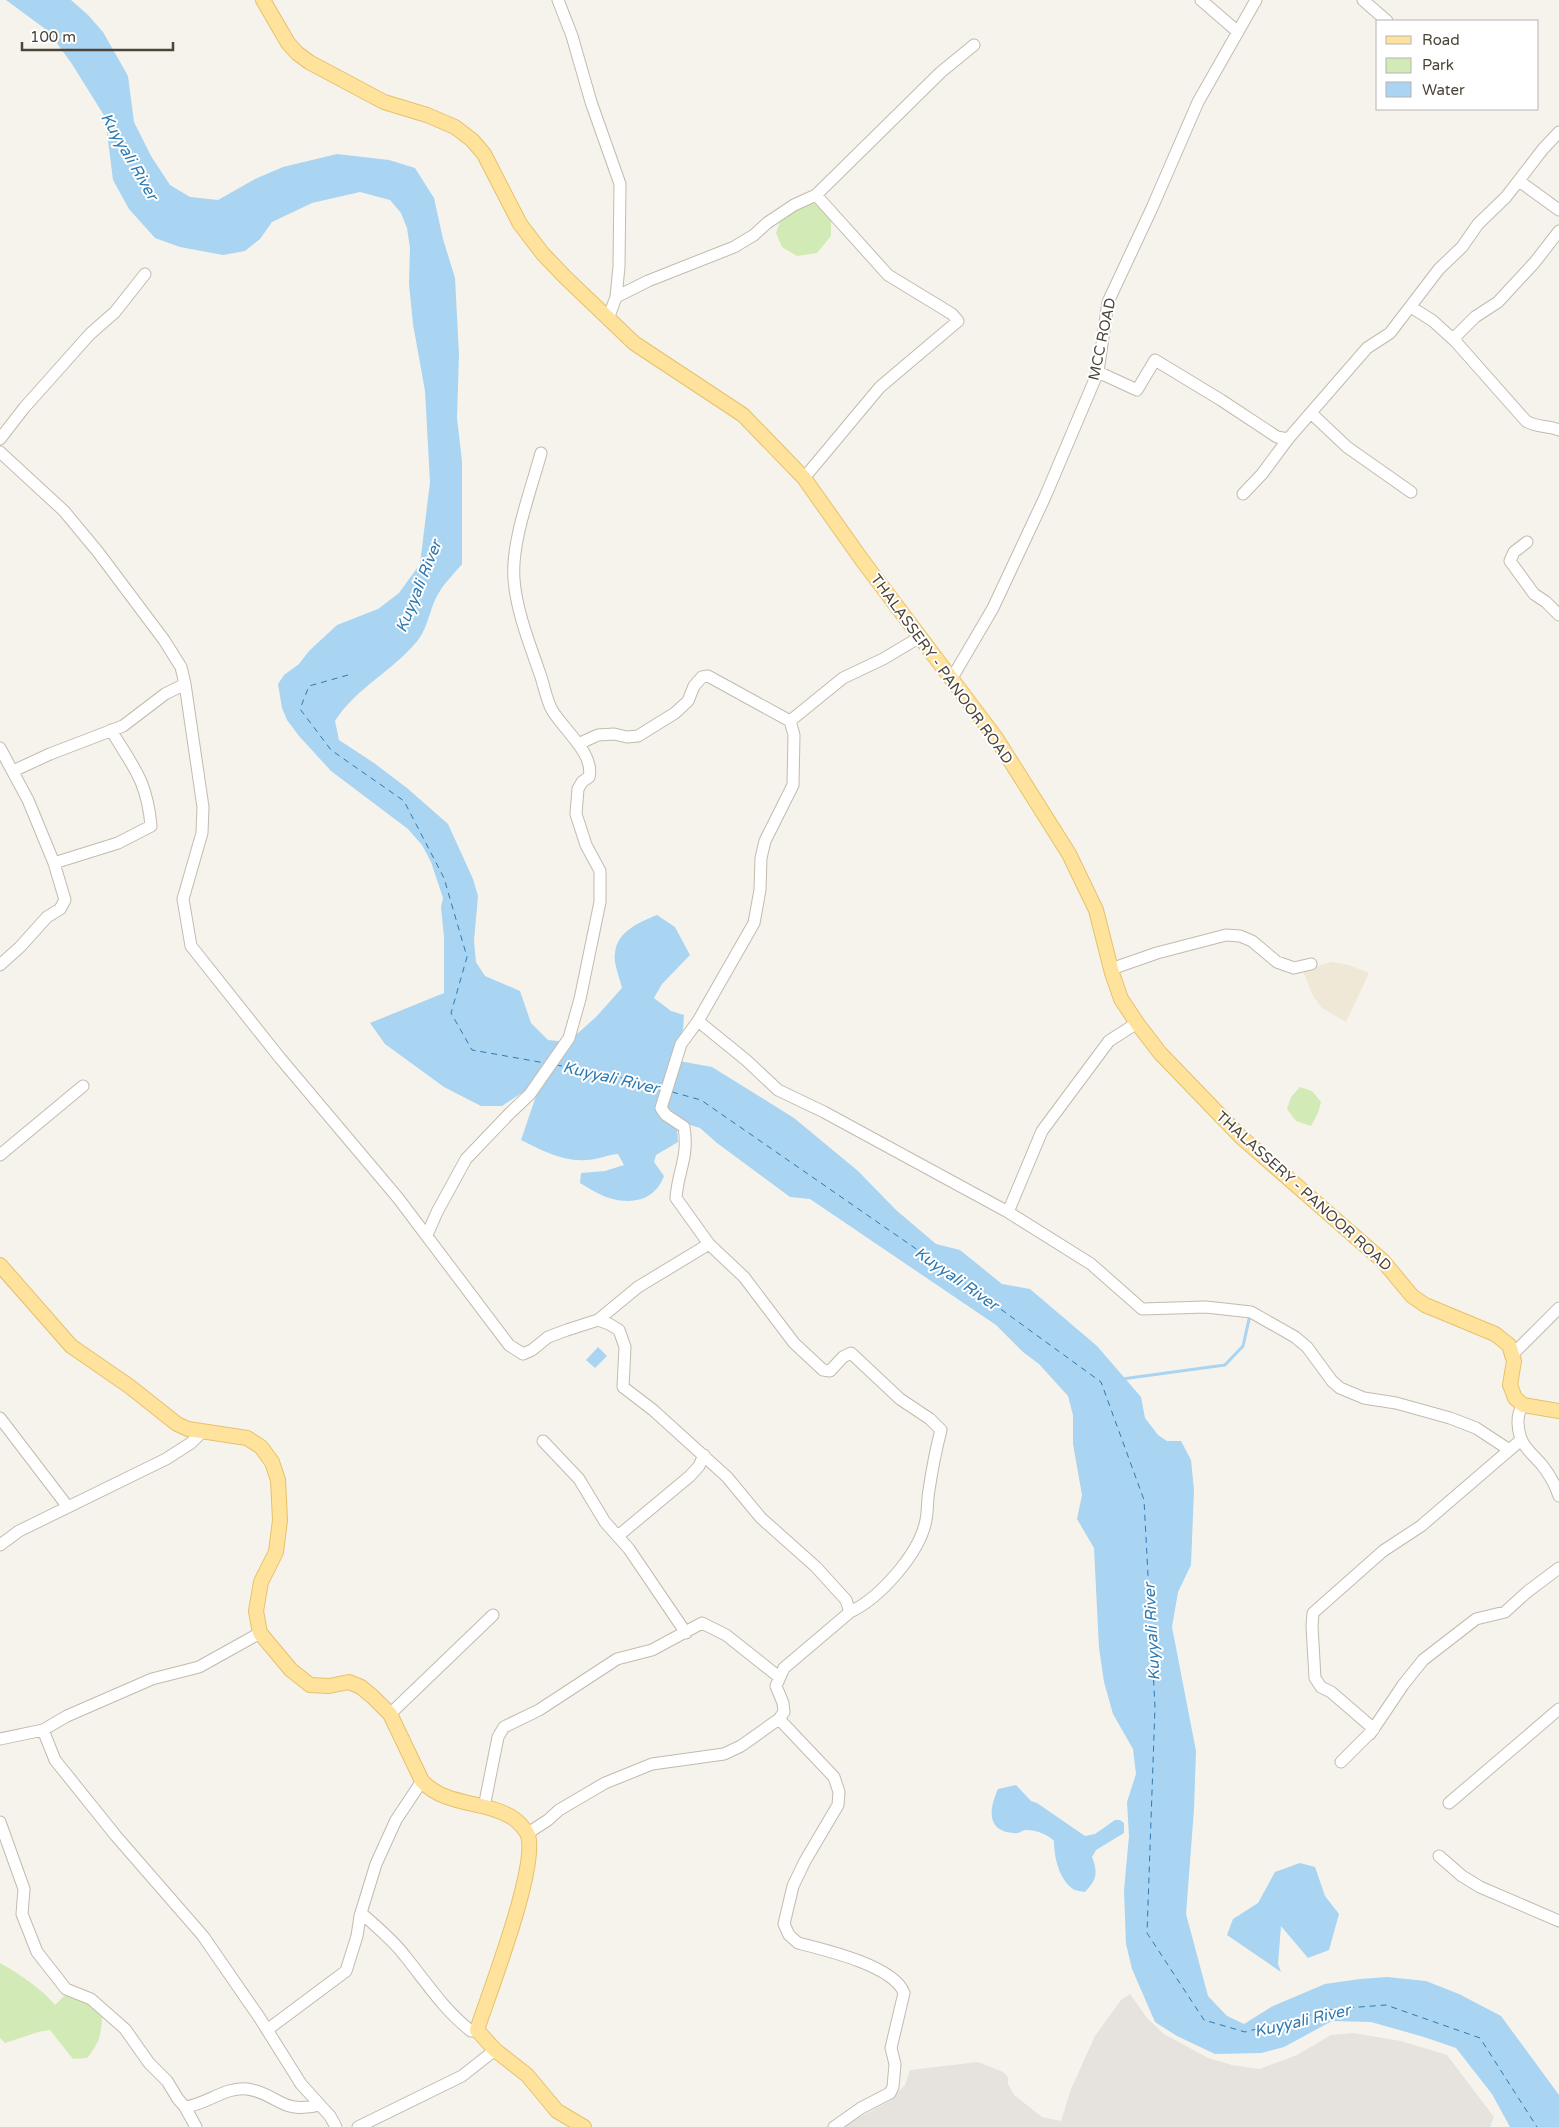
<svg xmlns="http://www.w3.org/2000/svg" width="1559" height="2127" viewBox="0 0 1559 2127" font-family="'Varela Round',sans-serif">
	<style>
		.industrial { fill: #e6e2dd }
		.education { fill: #efe8d6 }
		.green { fill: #d2eab5 }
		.water { fill: #a9d4f2 }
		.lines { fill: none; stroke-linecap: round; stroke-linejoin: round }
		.stream { stroke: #a9d4f2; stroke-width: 3 }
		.ferry { stroke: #2e7ab2; stroke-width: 1; stroke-dasharray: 6 5; stroke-linecap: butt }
		.minor-casing { stroke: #c2bbae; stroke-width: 13 }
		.major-casing { stroke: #e6c16a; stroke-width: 16 }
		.minor { stroke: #fff; stroke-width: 11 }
		.major { stroke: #ffe39c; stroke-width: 14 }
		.labels { text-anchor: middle; stroke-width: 4; stroke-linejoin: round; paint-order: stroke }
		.street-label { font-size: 15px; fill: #4b4439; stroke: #fff }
		.water-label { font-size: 16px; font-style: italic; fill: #2e7ab2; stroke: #fff }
	</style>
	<rect width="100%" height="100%" fill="#f6f3ec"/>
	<!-- industrial -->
	<path class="industrial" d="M1130 1994 1147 2018 1164 2034 1208 2058 1232 2065 1259 2069 1297 2055 1331 2035 1353 2033 1401 2041 1447 2055 1494 2117 1490 2127H841L890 2101 905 2085 910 2070 978 2062 1003 2072 1008 2077V2084L1014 2095 1042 2117 1061 2121 1071 2089 1095 2036 1121 2000Z"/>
	<!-- education -->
	<path class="education" d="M1331 962 1349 965 1369 973 1346 1022 1322 1008 1313 996 1303 971Z"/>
	<!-- green -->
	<path class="green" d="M818 203 831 216V236L817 253 797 256 782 247 776 233 782 216 799 206Z
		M1300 1087 1312 1091 1321 1102 1318 1113 1311 1126 1296 1121 1287 1109 1291 1097Z
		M0 1963C18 1973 42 1989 55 2005L65 1995 84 1998 102 2015C102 2033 99 2044 87 2058L73 2059 50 2030 38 2032 5 2043 0 2038Z"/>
	<!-- water -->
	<path class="water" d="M6 0H71L88 15 103 32 128 76 134 122 151 156 170 185 190 197 218 200 255 179 283 167 337 154 389 160 415 168 434 198 443 239 455 278 459 354 457 418 462 461V564C455 573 446 581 440 591 430 605 429 626 418 640 393 671 356 688 335 721L339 740 374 763 407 788 448 824 473 879 478 896 474 941 476 962 485 976 520 991 531 1023 548 1040 568 1042 596 1017 622 988C620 978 613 963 615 953 617 931 640 922 657 915L675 927 690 955 662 984 654 998 671 1011 684 1015 683 1030 674 1047 657 1109 677 1128 678 1142 656 1155 654 1162 664 1176C655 1200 633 1205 609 1198 599 1195 589 1188 580 1183L581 1173 605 1171 624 1165 618 1154C607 1155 597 1160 586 1160 563 1162 541 1150 521 1140L537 1093 526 1090 502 1106H481L444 1087 385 1044 370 1023 444 993V937L441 907 443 898 431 862 422 845 408 829 331 771 299 736 287 720 282 708 278 684 284 675 299 664 309 651 337 625 378 609 399 593 420 564 430 482 425 391 413 324 409 284 410 248 407 228 401 213 390 200 360 192 312 203 272 222 260 239 245 251 223 255 180 247 155 238 129 209 113 180 105 117 72 64 48 31Z
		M679 1061 712 1067 794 1118 858 1171 896 1210 936 1244 960 1250 1002 1284 1030 1289 1097 1346 1141 1397 1145 1418 1158 1435 1167 1441H1181L1191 1460 1194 1490 1191 1565 1178 1592 1172 1627 1196 1751 1194 1809 1186 1914 1208 1996 1227 2016 1244 2024 1273 2006 1325 1984 1360 1979 1387 1977 1426 1981 1459 1994 1501 2016 1559 2095V2127H1510L1492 2094 1456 2048 1424 2037 1371 2022 1332 2021 1284 2047 1261 2053 1215 2054 1177 2036 1155 2022 1132 1969 1126 1944 1124 1890 1129 1836 1127 1802 1136 1774 1133 1749 1113 1714 1104 1682 1099 1648 1094 1548 1077 1519 1082 1495 1073 1444V1415L1068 1396 1039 1364 1023 1352 996 1325 810 1199 790 1197 717 1143 700 1128 687 1124 666 1111Z
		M598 1347 607 1356 595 1368 586 1360Z
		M1016 1785 1031 1801 1037 1803 1085 1836 1095 1834 1115 1820H1120L1124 1823V1833L1096 1850 1092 1857C1098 1873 1097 1879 1085 1892 1082 1891 1076 1891 1073 1889 1059 1879 1054 1857 1054 1841 1049 1835 1035 1829 1025 1830 1021 1831 1019 1834 1014 1833 986 1831 989 1809 998 1789Z
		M1300 1863 1315 1867 1325 1896 1339 1914 1329 1950 1308 1958 1281 1926 1278 1964 1281 1972 1227 1935 1233 1919 1258 1903 1275 1872Z"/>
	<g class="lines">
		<!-- stream -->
		<path class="stream" d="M1122 1379 1225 1365 1243 1346 1250 1315"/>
		<!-- ferry -->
		<path class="ferry" d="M348 675 309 686 300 709 331 750 404 801 444 878 467 957 451 1013 472 1050 545 1063
			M556 1065 600 1072 661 1089
			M672 1092 701 1100 951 1273 1101 1382 1144 1500 1155 1707 1147 1933 1204 2020 1245 2032 1333 2009 1386 2005 1480 2038 1537 2127"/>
		<!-- minor casing -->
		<g class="minor-casing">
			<path id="minor" d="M558 0 572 36 591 102 620 184 619 267 616 297 608 319
				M1201 0 1238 32
				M1363 0 1387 21
				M1519 181 1559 210
				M1559 231 1535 262 1498 302 1475 317 1456 336V342L1526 421C1537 428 1547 425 1559 430
				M616 297 648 281 734 247 754 235 767 223 794 205 816 195 941 72 974 45
				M1411 307 1433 321 1456 342
				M1098 372 1137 390 1155 360 1221 400 1277 437 1288 439 1262 474 1243 494
				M1311 413 1347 447 1411 492
				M0 439 24 408 90 334 115 312 145 274
				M1288 439 1367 348 1390 333 1439 269 1462 247 1478 224 1506 197 1543 149 1559 132
				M0 452 64 511 98 552 164 640 181 667 185 684 203 807 202 833 183 899 191 946 280 1058 398 1198 509 1345 523 1354 532 1350 548 1337 567 1330 598 1320 609 1324 619 1330 625 1347 623 1387 653 1410 727 1477 761 1518 816 1567 846 1600 850 1612 784 1668 776 1686 783 1703 784 1712 779 1719 741 1746 724 1754 652 1764 605 1783 559 1810 548 1820 528 1833
				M804 478 880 387 958 321 952 314 888 275 816 195
				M1527 542 1514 552 1510 561 1534 594 1546 602 1559 615
				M952 678 993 608 1045 497 1098 372 1108 302 1152 208 1198 102 1256 0
				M790 721 843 678 883 659 920 637
				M578 744 598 735 614 734 627 737 638 736 675 713 688 701 694 686 702 677 708 676 790 721 794 735 793 785 765 841 761 858 760 890 754 923 698 1021 681 1044 661 1108 666 1115 684 1127C689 1158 678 1170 676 1198L709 1244 744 1277 794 1343 823 1370 830 1371 843 1357 851 1353 900 1399 930 1419 941 1430C936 1449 932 1470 929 1490 927 1500 928 1510 926 1520 920 1553 880 1598 850 1612
				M0 748 28 800 54 863
				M13 771 50 754 123 726 165 694 185 684
				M0 965 20 947 47 917 60 909 65 900 54 863 118 843 151 826C147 780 133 767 111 730
				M1111 969 1157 953 1226 935 1240 936 1252 941 1277 962 1294 968 1311 964
				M698 1021 746 1060 778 1090 824 1112 1008 1212 1091 1264 1142 1309 1206 1307 1251 1312 1295 1337 1307 1347 1332 1381 1340 1388 1364 1398 1396 1403 1450 1418 1476 1428 1508 1449
				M0 1155 83 1086
				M1008 1212 1042 1131 1109 1041 1137 1023
				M427 1235 437 1212 466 1159 509 1114 530 1094 569 1038 580 999 600 902V871L586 845 576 814 578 789 582 782 589 777C595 754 563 729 552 710 546 699 544 685 540 674 530 645 516 610 514 579 511 542 531 490 541 453
				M598 1320 638 1287 709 1244
				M1512 1355 1559 1308
				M1523 1405C1519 1412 1518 1415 1518 1423 1519 1445 1529 1450 1542 1465 1550 1475 1555 1484 1559 1496
				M0 1418 68 1507
				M543 1441 579 1479 605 1522 629 1549 686 1633
				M618 1536 690 1476 699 1466 704 1455
				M0 1545 19 1531 166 1459 191 1443 203 1431
				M390 1714 493 1615
				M779 1719 834 1777 839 1792 838 1805 805 1861 793 1886 784 1924 789 1935 798 1943C826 1950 894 1966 904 1993L891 2048 895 2064 893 2087 890 2093 861 2108 834 2127
				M43 1730 55 1760 116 1836 203 1936 259 2017 301 2084 330 2116 336 2127
				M1370 1734 1403 1685 1423 1660 1476 1619 1505 1612 1527 1592 1559 1568
				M0 1739 43 1730 67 1716 152 1679 199 1667 260 1633
				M1341 1762 1374 1729 1331 1692 1321 1687 1315 1678 1312 1626 1313 1613 1383 1551 1421 1526 1521 1440
				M1449 1803 1559 1709
				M484 1807 498 1737 504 1727 539 1710 617 1659 652 1650 702 1623 726 1635 779 1677
				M0 1822 24 1889 22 1914 37 1952 66 1989 91 1999 125 2029 149 2063 167 2081 178 2099 185 2107C208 2104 223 2087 247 2089 278 2093 280 2115 320 2105
				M1439 1856 1462 1876 1480 1887 1559 1921
				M361 1913C376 1926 393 1940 405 1956 426 1982 444 2010 471 2031L477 2030
				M267 2030 346 1971 357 1936 360 1916 376 1864 396 1820 422 1781
				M185 2107 196 2127
				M358 2127 462 2076 495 2050"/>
		</g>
		<!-- major casing -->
		<g class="major-casing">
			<path id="major" d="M263 0 288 43 297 53 309 62 384 102 427 115 455 127 472 140 484 154 520 224 543 254 565 277 634 343 743 415 804 478 862 560 996 738 1069 854 1096 910 1112 973 1121 999 1137 1023 1160 1053 1241 1137 1383 1261 1412 1296 1425 1305 1495 1334 1509 1345 1514 1361 1510 1385 1515 1398 1523 1405 1559 1411
				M0 1265 71 1346 129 1386 177 1424 188 1429 247 1438 261 1447 272 1462 278 1480 280 1520 276 1552 261 1582 256 1611 260 1633 291 1670 310 1685 329 1686 349 1682 361 1687 373 1697 390 1714 422 1781C446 1807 485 1800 513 1818 518 1821 526 1830 528 1835 538 1868 489 1993 477 2030L495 2050 527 2075 557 2111 584 2127"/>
		</g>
		<!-- minor -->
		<use href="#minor" class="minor"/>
		<!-- major -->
		<use href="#major" class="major"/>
	</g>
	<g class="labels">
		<!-- street labels -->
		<g class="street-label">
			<text transform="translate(1102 339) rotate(-78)" y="5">MCC ROAD</text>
			<text transform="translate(942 669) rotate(54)" y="5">THALASSERY - PANOOR ROAD</text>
			<text transform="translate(1304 1191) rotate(42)" y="5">THALASSERY - PANOOR ROAD</text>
		</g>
		<!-- water labels -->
		<g class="water-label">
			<text transform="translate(130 156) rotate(60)" y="6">Kuyyali River</text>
			<text transform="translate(418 586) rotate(-68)" y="6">Kuyyali River</text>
			<text transform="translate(611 1077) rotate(13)" y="6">Kuyyali River</text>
			<text transform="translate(957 1278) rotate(35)" y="6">Kuyyali River</text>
			<text transform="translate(1151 1632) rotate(-93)" y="6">Kuyyali River</text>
			<text transform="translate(1302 2020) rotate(-13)" y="6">Kuyyali River</text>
		</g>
	</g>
	<!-- legend -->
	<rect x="1376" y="20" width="162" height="90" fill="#ffffff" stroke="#b7b4b0"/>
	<rect x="1386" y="36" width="25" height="8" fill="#ffe39c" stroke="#b7b4b0"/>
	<text x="1422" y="45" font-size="15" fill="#4b4439">Road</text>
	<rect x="1386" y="58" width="25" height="15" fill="#d2eab5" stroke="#b7b4b0"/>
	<text x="1422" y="70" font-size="15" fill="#4b4439">Park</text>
	<rect x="1386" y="82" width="25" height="15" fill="#a9d4f2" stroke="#b7b4b0"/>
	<text x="1422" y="95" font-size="15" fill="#4b4439">Water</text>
	<!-- scale -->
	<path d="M22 42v8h151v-8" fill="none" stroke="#4b4439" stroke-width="2.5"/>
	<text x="30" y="42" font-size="15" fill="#4b4439" stroke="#ffffff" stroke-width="4" paint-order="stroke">100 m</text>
</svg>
